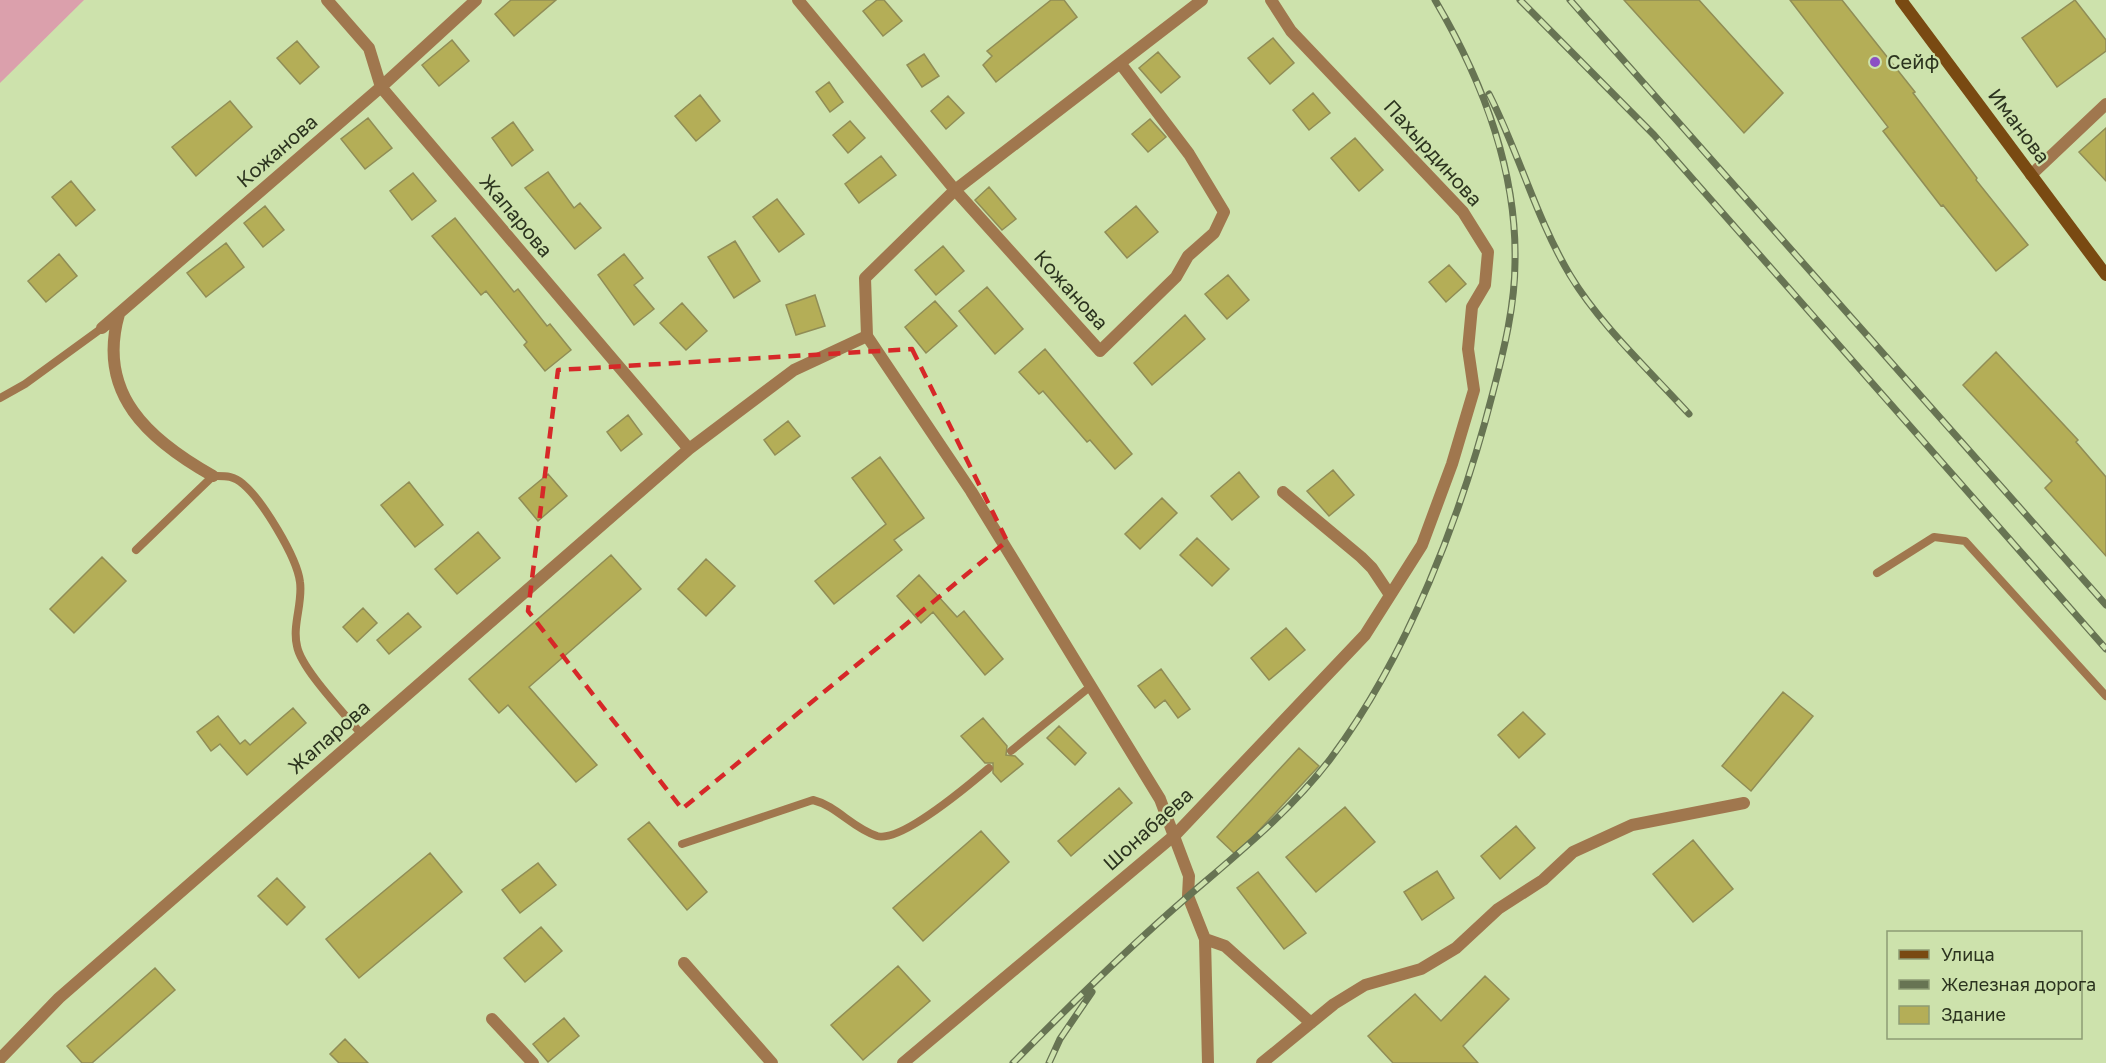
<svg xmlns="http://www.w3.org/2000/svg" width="2106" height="1063" viewBox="0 0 2106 1063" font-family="'Golos Text',sans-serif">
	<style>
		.green { fill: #dba0ac }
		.building { fill: #b4ae57; stroke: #908d56; stroke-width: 1.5 }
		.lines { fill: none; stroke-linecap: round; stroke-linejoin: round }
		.service { stroke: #a0774e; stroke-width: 8 }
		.minor { stroke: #a0774e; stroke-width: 12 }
		.secondary { stroke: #794a12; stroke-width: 12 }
		.rail-casing { stroke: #677453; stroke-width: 7 }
		.rail { stroke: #cde2ac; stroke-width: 4.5; stroke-dasharray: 14; stroke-linecap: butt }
		.marked { fill: none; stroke: #d62828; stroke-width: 4.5; stroke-dasharray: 12 8; stroke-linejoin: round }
		.poi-dot { fill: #8c4fc5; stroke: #cde2ac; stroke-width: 2 }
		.labels { text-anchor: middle; stroke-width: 4.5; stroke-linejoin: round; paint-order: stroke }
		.poi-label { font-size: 20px; fill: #2c341f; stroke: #cde2ac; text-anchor: start }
		.street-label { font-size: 20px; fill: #2c341f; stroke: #cde2ac }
	</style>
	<rect width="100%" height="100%" fill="#cde2ac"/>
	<!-- green -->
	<path class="green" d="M0 0H84L0 83Z"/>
	<!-- building -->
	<path class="building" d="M511 0H556L514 36 495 14Z
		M877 0H884L902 21 883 36 863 11Z
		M1051 0H1064L1077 17 996 82 983 65 992 56 987 51Z
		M1624 0H1699L1783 93 1744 133Z
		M1790 0H1842L1915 92 1913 93 1977 178 1976 180 2028 245 1996 271 1943 205 1941 206 1883 131 1888 127Z
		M2075 0 2106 40V51L2057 87 2022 38Z
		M1273 38 1294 63 1270 84 1248 58Z
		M452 40 469 61 439 86 422 65Z
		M297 41 319 67 300 84 277 58Z
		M1158 52 1180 77 1161 93 1139 68Z
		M924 54 939 76 922 87 907 65Z
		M829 82 843 102 830 112 816 92Z
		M1313 93 1330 113 1309 130 1293 110Z
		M700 95 720 121 696 141 675 116Z
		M948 96 964 113 946 129 931 111Z
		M230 101 252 127 196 176 172 147Z
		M368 118 392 148 365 169 341 139Z
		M1150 119 1166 137 1148 152 1132 134Z
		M850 121 865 138 848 153 833 135Z
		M513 122 533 150 512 166 492 138Z
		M2106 128V181L2079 152Z
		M1355 138 1383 170 1359 191 1331 158Z
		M881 156 896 175 859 203 845 184Z
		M548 172 574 208 580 203 601 228 575 249 525 188Z
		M413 173 436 201 412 220 390 191Z
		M71 181 95 210 76 226 52 197Z
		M989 187 1016 219 1002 230 975 200Z
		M777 199 804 234 779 252 753 217Z
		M265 206 284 230 263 247 244 223Z
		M1136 206 1158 232 1127 258 1105 232Z
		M455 218 514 292 518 289 547 326 550 324 571 350 545 371 524 345 527 342 486 291 481 295 432 236Z
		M735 241 760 281 734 298 708 257Z
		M226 243 244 267 206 297 187 273Z
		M943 246 964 271 936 295 915 270Z
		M59 254 77 276 46 302 28 281Z
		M624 254 643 278 634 285 654 309 634 325 598 275Z
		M1449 265 1466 284 1446 302 1429 282Z
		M1228 275 1249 300 1227 319 1205 294Z
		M987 287 1023 329 995 354 959 311Z
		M815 295 825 326 796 335 786 305Z
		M935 301 957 326 926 353 905 327Z
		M682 303 707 331 686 350 660 323Z
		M1185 315 1205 339 1152 385 1134 363Z
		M1045 349 1132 454 1115 469 1090 440 1087 442 1043 391 1039 394 1019 372Z
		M1996 352 2078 440 2076 442 2106 477V556L2045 488 2052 481 1963 385Z
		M628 415 642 434 621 451 607 432Z
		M788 421 800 436 775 455 764 440Z
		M880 457 924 518 894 540 902 550 834 604 815 581 886 524 852 478Z
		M1333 470 1354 495 1329 516 1307 491Z
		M1239 472 1259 497 1232 520 1211 496Z
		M548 474 567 496 538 521 519 498Z
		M409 482 443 525 415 547 381 505Z
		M1162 498 1177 513 1140 549 1125 534Z
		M478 532 500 558 457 594 435 569Z
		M1197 538 1229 569 1212 586 1180 555Z
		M611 555 641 589 529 687 597 765 576 782 508 705 499 713 469 679Z
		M102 557 126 581 74 633 50 609Z
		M706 559 735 586 706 616 678 589Z
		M919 575 957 617 964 611 1003 659 985 675 933 612 921 623 897 596Z
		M363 608 377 623 357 642 343 627Z
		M408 613 421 627 389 654 377 640Z
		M1286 628 1305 650 1269 680 1251 658Z
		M1161 669 1190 709 1178 718 1165 700 1155 708 1138 686Z
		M1783 692 1813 716 1751 791 1722 766Z
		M293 708 306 723 247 775 220 744 211 751 197 732 218 716 240 744 245 740 250 745Z
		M1523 712 1545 734 1519 758 1498 735Z
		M983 718 1007 746 1006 755 1015 756 1023 764 1001 782 993 773V763H985L961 736Z
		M1059 726 1086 753 1075 765 1047 738Z
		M1299 748 1319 766 1236 855 1217 837Z
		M1119 788 1132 803 1071 856 1058 841Z
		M1345 807 1375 842 1316 892 1286 857Z
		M649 822 707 892 687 910 628 839Z
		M1516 826 1535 848 1500 879 1481 856Z
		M981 831 1009 862 923 941 893 908Z
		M1693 840 1733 889 1693 922 1653 874Z
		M430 853 462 892 359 978 326 939Z
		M538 863 556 885 520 913 502 890Z
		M1437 871 1454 898 1422 920 1404 892Z
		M1258 872 1306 933 1284 949 1237 888Z
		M277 878 305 907 287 925 258 896Z
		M541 927 562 951 525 982 504 958Z
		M898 966 930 1001 863 1060 831 1025Z
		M155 968 175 990 92 1063H82L67 1046Z
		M1485 976 1509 999 1463 1046 1478 1063H1393L1368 1036 1415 994 1441 1021Z
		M564 1018 579 1036 548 1062 533 1044Z
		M345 1039 368 1063H339L330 1054Z"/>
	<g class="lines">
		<!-- service -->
		<path class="service" d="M0 398 25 384 102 328
			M136 550 213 476C224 476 233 475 243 484 262 500 297 557 300 582 303 603 292 625 297 646 301 669 346 715 362 735
			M1877 573 1934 537 1965 541 2106 696
			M1011 751 1091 686
			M682 844 813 800C837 806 852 828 877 836 901 843 969 785 989 768"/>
		<!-- minor -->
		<path class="minor" d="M327 0 369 48 381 87 689 449
			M798 0 955 190 1100 351 1176 277 1188 256 1214 233 1224 212 1189 154 1120 63
			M1202 0 955 190 865 278 867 336 971 491 1160 799 1189 876 1188 896 1205 939 1208 1063
			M2031 175 2106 104
			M119 314C96 394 149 440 213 476
			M102 328 381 87 476 0
			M1283 492 1361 557 1372 568 1390 595
			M1205 939 1225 946 1311 1023
			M684 963 772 1063
			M492 1019 533 1063
			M0 1059 59 998 689 449 794 370 867 336
			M903 1063 1176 834 1365 635 1422 545 1452 464 1474 390 1468 349 1472 307 1485 285 1488 252 1463 212 1291 31 1271 0
			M1262 1063 1334 1004 1365 985 1421 969 1456 948 1498 909 1543 880 1573 852 1632 825 1744 803"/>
		<!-- secondary -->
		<path class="secondary" d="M1901 0 2106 275"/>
		<!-- rail casing -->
		<g class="rail-casing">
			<path id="rail" d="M1520 0 1654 135 2106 649
				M1570 0 2106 605
				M1489 94C1519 153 1536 218 1570 275 1600 325 1650 371 1689 414
				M1013 1063C1069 1006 1126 950 1186 898 1237 854 1290 812 1331 758 1407 657 1462 514 1493 392 1504 350 1515 305 1515 262 1517 170 1481 78 1435 0
				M1049 1063 1060 1039 1092 992"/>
		</g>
		<!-- rail -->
		<use href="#rail" class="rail"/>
	</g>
	<!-- marked area -->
	<path class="marked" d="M912 349 1007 541 682 809 528 611 558 370Z"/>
	<!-- markers -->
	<circle class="poi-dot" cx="1875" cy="62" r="6"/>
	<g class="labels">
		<!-- poi labels -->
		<g class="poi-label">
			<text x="1887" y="69">Сейф</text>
		</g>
		<!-- street labels -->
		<g class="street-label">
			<text transform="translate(2019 126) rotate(53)" y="7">Иманова</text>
			<text transform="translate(277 151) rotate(-41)" y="7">Кожанова</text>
			<text transform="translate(1433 153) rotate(48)" y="7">Пахырдинова</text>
			<text transform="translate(516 216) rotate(50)" y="7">Жапарова</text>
			<text transform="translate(1071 290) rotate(48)" y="7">Кожанова</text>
			<text transform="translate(329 737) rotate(-41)" y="7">Жапарова</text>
			<text transform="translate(1148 829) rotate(-42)" y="7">Шонабаева</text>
		</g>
	</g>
	<!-- legend -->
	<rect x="1887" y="931" width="195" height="108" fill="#cde2ac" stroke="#8d9c74" stroke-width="1.5"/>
	<rect x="1899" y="950" width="30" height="9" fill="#794a12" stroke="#8d9c74" stroke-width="1.5"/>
	<text x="1941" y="961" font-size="18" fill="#2c341f">Улица</text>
	<rect x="1899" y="980" width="30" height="9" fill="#677453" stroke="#8d9c74" stroke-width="1.5"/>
	<text x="1941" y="991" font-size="18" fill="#2c341f">Железная дорога</text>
	<rect x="1899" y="1006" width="30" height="18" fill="#b4ae57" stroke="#8d9c74" stroke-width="1.5"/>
	<text x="1941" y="1021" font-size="18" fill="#2c341f">Здание</text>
</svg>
